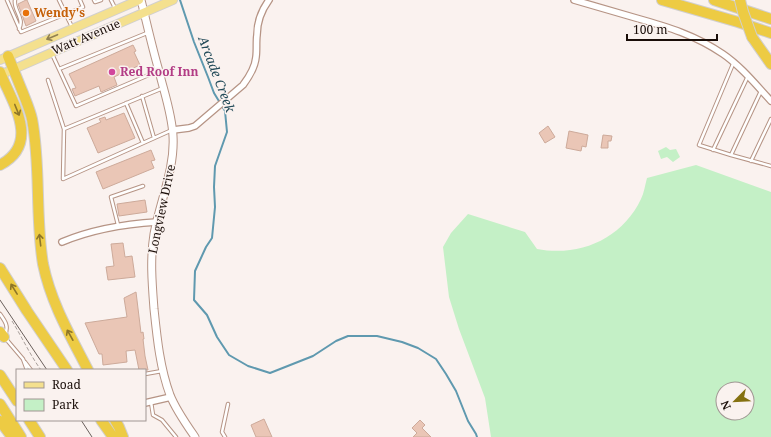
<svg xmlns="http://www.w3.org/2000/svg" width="771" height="437" viewBox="0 0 771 437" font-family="'Noto Serif',serif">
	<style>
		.green { fill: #c4f0c6; fill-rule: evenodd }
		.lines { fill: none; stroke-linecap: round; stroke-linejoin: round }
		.stream { stroke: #5f99af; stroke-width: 2 }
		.building { fill: #eac6b6; stroke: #cdaa9a }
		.service-casing { stroke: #b69485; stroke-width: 4.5 }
		.minor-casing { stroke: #b69485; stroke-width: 8 }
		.tertiary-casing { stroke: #b69485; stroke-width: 9 }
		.primary-casing { stroke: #d1cfce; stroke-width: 10 }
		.motorway-casing { stroke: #d1cfce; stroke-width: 12 }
		.path { stroke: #a89f9b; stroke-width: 1; stroke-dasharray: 4 2; stroke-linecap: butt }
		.service { stroke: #fff; stroke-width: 2.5 }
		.minor { stroke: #fff; stroke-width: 5.5 }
		.tertiary { stroke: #fff; stroke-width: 7 }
		.primary { stroke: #f4e08e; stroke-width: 8 }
		.motorway { stroke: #edcb43; stroke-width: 10 }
		.tram { stroke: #6a5f5b; stroke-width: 1 }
		.motorway-bridge-casing { stroke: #d1cfce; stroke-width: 12; stroke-linecap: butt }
		.motorway-bridge { stroke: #edcb43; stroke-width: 10 }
		.oneway { stroke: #918152 }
		.oneway2 { stroke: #8e7628 }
		.food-dot { fill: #e8710a; stroke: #faf2ef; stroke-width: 1.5 }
		.hotel-dot { fill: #d1479c; stroke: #faf2ef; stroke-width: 1.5 }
		.labels { text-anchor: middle; stroke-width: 3; stroke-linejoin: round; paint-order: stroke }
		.food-label { font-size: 12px; font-weight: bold; fill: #c56008; stroke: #faf2ef; text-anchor: start }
		.street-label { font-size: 12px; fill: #190d08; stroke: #faf2ef }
		.hotel-label { font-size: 12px; font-weight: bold; fill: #b23c85; stroke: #faf2ef; text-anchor: start }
		.water-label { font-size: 13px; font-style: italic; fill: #234b59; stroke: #faf2ef }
	</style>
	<rect width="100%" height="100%" fill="#faf2ef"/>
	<!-- green -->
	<path class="green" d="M666 147 670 150 676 149 680 157 673 162 667 157 661 159 658 151Z
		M696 165 771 192V437H491L485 398 459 329 449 297 443 247 451 233 468 214 525 232 537 249C580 257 622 239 641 199 644 193 645 185 647 178ZM723 389H747V413H723Z"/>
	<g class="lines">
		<!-- stream -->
		<path class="stream" d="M180 0 194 42 208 77 214 93 225 111 227 132 215 166 214 187 215 207 212 238 206 247 195 271 194 300 207 315 217 337 229 355 248 366 270 373 313 356 336 341 348 336H377L402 342 418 348 436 359 446 374 456 391 468 421 476 434 477 437"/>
	</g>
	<!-- building -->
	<path class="building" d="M26 0H27L36 21 26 26 18 4Z
		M133 45 136 51 134 52 140 65 114 77 117 85 101 92 99 86 75 96 72 89 76 88 69 74Z
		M124 113 135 138 98 153 87 128 101 122 99 119 105 117 106 120Z
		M548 126 555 137 545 143 539 133Z
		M569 131 588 135 586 147 582 146 581 151 566 148Z
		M603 135 612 136 611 141H608V148H601Z
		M151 150 155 160 151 161 154 168 103 189 96 172Z
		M145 200 147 212 119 216 117 204Z
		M123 243 125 257 132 256 135 277 108 280 106 267 114 266 111 244Z
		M136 292 141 333 143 332 144 339H143L145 356 148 370H139L135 350 126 351 127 362 103 365 102 354H99L85 323 127 317 124 298Z
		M264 419 272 437H256L251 425Z
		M420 420 425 425 422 428 431 437H413L417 433 412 428Z"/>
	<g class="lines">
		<!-- service casing -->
		<g class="service-casing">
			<path id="service" d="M7 0 21 32 83 7 80 0
				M15 0C13 10 25 18 19 29
				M59 0 72 27
				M94 0 95 2 101 0
				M111 0 115 8
				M52 54 76 106 158 71
				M733 64 699 145 731 155 771 166
				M59 69 147 33
				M48 80 64 129
				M163 88 64 129 63 179 172 130
				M142 96 154 138
				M126 103 143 143
				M713 150 748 76
				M731 155 761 91
				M751 161 771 119
				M118 225 111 197 143 186
				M0 314C5 321 9 326 5 335
				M6 339 23 359 27 370
				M25 362 31 370
				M145 374 162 371
				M151 402 153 415 162 420 176 437
				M225 437 222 432 228 404"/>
		</g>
		<!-- minor casing -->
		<g class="minor-casing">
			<path id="minor" d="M574 0C595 6 616 12 636 18 668 27 695 35 723 54 742 67 756 85 771 101
				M173 130 189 128 195 126 243 85C249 77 255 68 256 57 257 50 256 42 257 35 257 22 261 11 269 0
				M62 242C93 229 124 224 157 222
				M145 403 171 397"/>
		</g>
		<!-- tertiary casing -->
		<g class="tertiary-casing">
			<path id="tertiary" d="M141 0C147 24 152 47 159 71 164 92 172 114 173 136 175 169 160 201 154 234 150 259 152 283 154 309 157 338 160 368 170 395 176 410 186 424 195 437"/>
		</g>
		<!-- primary casing -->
		<g class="primary-casing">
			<path id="primary" d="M0 60 139 0
				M0 75 173 0"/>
		</g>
		<!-- motorway casing -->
		<g class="motorway-casing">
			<path id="motorway" d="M662 0 738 22 771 33
				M714 0 771 19
				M752 37 759 47 771 64
				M8 56C13 68 18 81 23 93 26 101 30 110 32 119 41 166 35 216 43 264 51 303 70 335 88 370
				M0 72C11 101 42 143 0 165
				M0 268 27 311 67 370
				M0 332 4 337
				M0 375 17 401
				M0 404 21 437
				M29 420 40 437
				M101 420 113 437
				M115 420 119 427 123 437
				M0 421 12 437"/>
		</g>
		<!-- path -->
		<path class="path" d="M12 321C22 337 30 355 41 370"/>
		<!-- service -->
		<use href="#service" class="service"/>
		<!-- minor -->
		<use href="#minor" class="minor"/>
		<!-- tertiary -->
		<use href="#tertiary" class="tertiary"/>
		<!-- primary -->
		<use href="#primary" class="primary"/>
		<!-- motorway -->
		<use href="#motorway" class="motorway"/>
		<!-- tram -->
		<path class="tram" d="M0 300 47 370
			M81 420 92 437"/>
		<!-- motorway-bridge casing -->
		<g class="motorway-bridge-casing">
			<path id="motorway-bridge" d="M740 0 743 12 752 37"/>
		</g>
		<!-- motorway-bridge -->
		<use href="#motorway-bridge" class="motorway-bridge"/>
	</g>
	<!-- one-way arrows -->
	<defs><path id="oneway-shaft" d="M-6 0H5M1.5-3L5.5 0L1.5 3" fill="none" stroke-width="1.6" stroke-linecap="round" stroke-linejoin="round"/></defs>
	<use class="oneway" href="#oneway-shaft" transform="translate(52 37) rotate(157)"/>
	<g class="oneway2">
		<use href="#oneway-shaft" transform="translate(17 110) rotate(68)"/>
		<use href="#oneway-shaft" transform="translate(40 240) rotate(-97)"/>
		<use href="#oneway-shaft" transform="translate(14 289) rotate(-122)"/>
		<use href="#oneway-shaft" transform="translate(70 335) rotate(-119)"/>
	</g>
	<!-- markers -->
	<circle class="food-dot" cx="26" cy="13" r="4"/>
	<circle class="hotel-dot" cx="112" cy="72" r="4"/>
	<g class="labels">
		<!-- food labels -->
		<g class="food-label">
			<text x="34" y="17">Wendy's</text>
		</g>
		<!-- street labels -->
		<g class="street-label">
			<text transform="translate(86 37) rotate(-23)" y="4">Watt Avenue</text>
			<text transform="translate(162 209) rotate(-78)" y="4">Longview Drive</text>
		</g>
		<!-- hotel labels -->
		<g class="hotel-label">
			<text x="120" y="76">Red Roof Inn</text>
		</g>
		<!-- water labels -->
		<g class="water-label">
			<text transform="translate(217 74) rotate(69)" y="5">Arcade Creek</text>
		</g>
	</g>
	<!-- legend -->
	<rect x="16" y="369" width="130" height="52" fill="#faf2ef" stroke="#a09693"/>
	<rect x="24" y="382" width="20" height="6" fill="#f4e08e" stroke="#a09693"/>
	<text x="52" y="389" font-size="12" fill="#190d08">Road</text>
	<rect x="24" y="399" width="20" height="12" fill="#c4f0c6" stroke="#a09693"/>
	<text x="52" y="409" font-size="12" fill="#190d08">Park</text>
	<!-- north arrow -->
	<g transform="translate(735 401) rotate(246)"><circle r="19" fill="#faf2ef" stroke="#a09693"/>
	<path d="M0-3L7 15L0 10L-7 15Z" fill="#857111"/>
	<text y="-6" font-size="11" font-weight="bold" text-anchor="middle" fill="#190d08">N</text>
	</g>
	<!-- scale -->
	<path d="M627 34v6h90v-6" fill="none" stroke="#190d08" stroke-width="2"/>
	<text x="633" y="34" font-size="12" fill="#190d08" stroke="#faf2ef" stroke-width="3" paint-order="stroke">100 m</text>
</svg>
